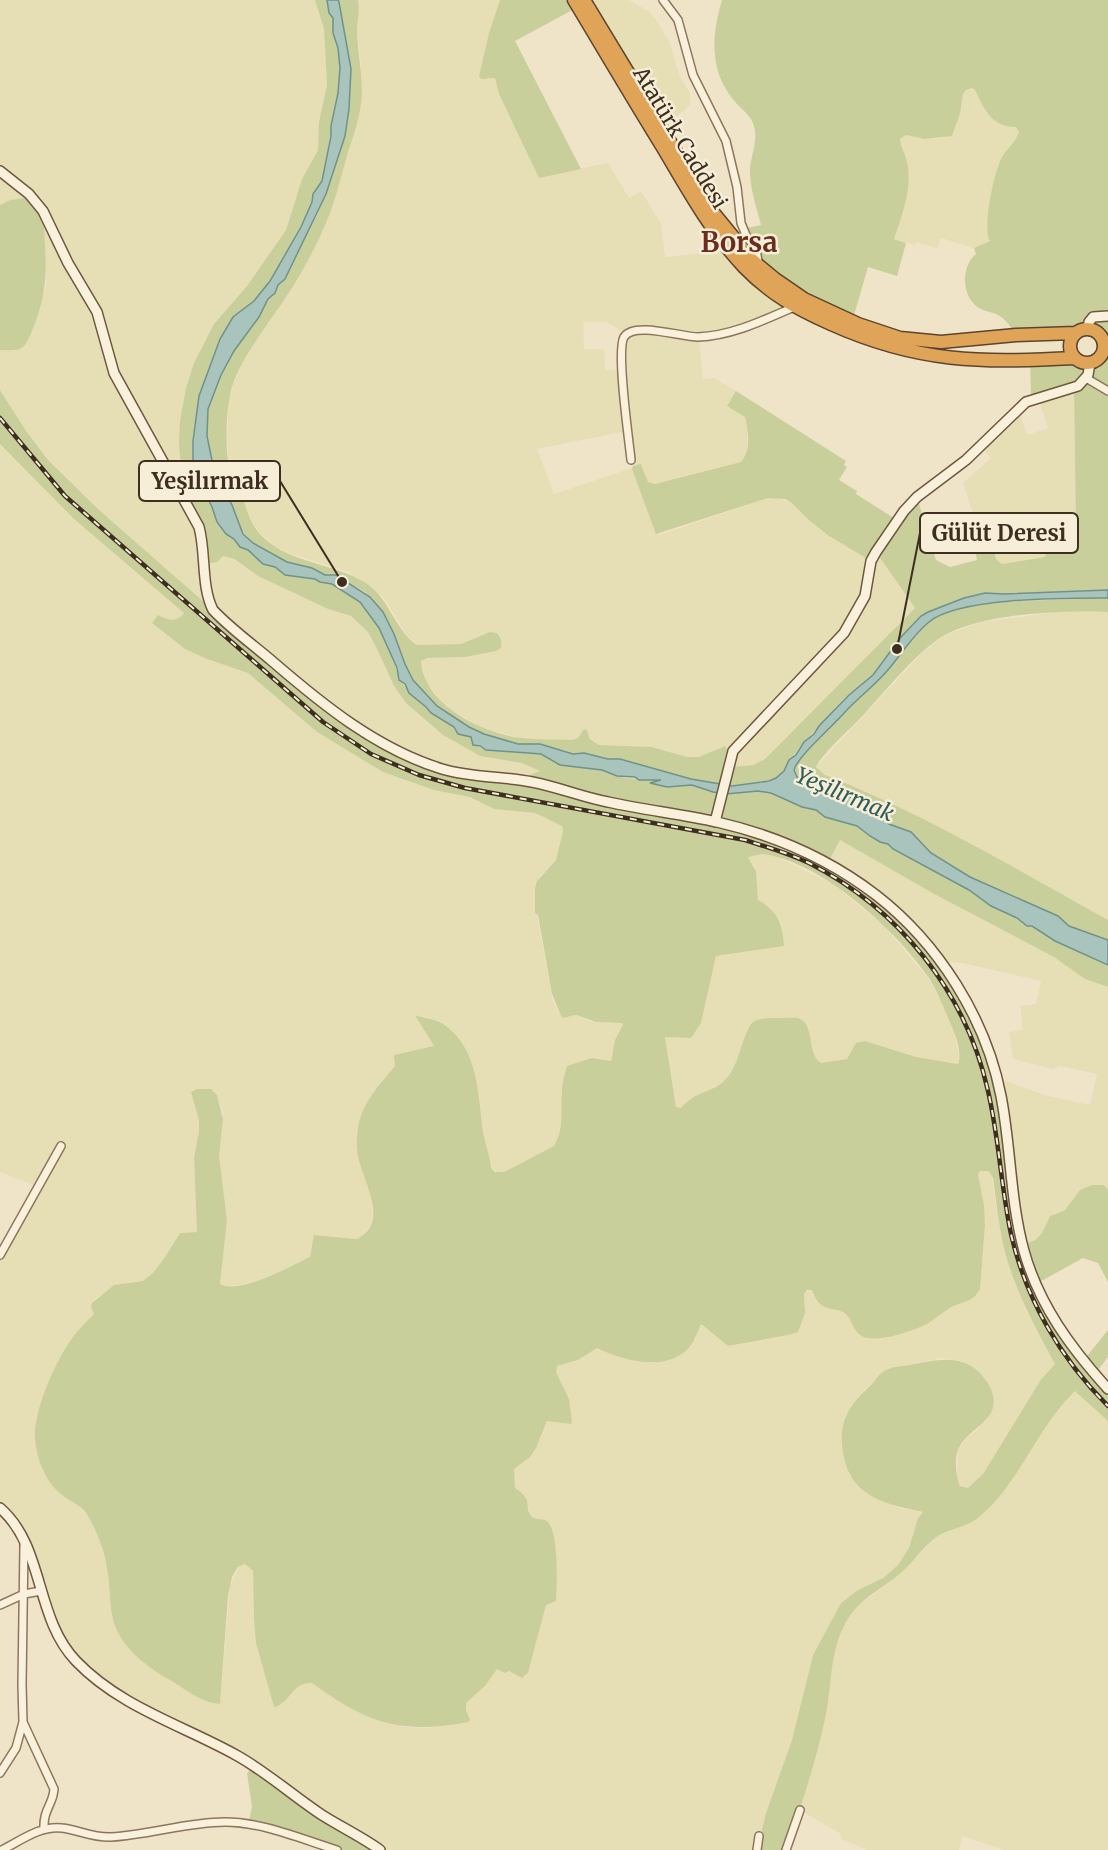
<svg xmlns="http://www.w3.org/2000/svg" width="1108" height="1850" viewBox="0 0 1108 1850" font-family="Merriweather,serif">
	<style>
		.farmland { fill: #e6deb5; fill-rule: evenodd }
		.green { fill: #c9cf9b; fill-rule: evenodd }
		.water { fill: #a9c4bc; stroke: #6f938a; stroke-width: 1.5 }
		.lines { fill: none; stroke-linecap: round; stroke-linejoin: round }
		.street-casing { stroke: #8d765c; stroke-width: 10 }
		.secondary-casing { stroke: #6f573f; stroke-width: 12 }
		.highway-casing { stroke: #5b4430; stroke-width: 15 }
		.street { stroke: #faf1dc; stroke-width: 7 }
		.secondary { stroke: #faf1dc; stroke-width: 9 }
		.highway { stroke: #e0a458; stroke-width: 12 }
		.rail-casing { stroke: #3d2e20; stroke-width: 4.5 }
		.rail { stroke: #f7eed8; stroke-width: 2; stroke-dasharray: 7; stroke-linecap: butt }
		.labels { text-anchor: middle; stroke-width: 5; stroke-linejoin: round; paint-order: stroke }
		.street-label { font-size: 21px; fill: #3d2e20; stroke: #f7eed8 }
		.water-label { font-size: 22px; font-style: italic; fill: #2f5d5a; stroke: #f7eed8 }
		.district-label { font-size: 27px; font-weight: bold; fill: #6b2e1e; stroke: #f7eed8 }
		.leader { fill: none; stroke: #3d2e20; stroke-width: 2 }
		.callout-dot { fill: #3d2e20; stroke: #f7eed8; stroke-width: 2 }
		.callout { fill: #f7eed8; stroke: #3d2e20; stroke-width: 2 }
		.callout-label { font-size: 22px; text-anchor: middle; font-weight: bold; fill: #3d2e20 }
	</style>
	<rect width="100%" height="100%" fill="#f0e4c8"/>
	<!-- farmland -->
	<path class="farmland" d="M0 0H315L324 29 327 85 319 122 318 150 302 179 286 230 247 286 214 324 194 363 186 388 180 421V478L218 559 223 556 229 557 258 576 328 609 351 616 368 632 377 649 394 686 443 735 480 756 522 763 541 771 530 775H515L441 769 358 728 213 610 98 509 48 460 26 431 0 390V350L15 351 46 288 44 225 33 197 10 200 0 205Z
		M358 0H500L489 33 481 79 495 78 499 94 539 177 608 163 629 198 641 191 661 224 665 257 729 250 794 307 730 332 699 337 703 379 714 378 736 391 728 406 745 417 748 426 747 448 746 456 741 462 655 484 648 482 642 465 633 466 627 431 537 449 554 494 632 468 659 535 768 498H778L793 504 810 521 829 536 871 561 876 552 915 608 765 759 753 765 731 767 723 765 727 750 721 747 710 754 699 757H687L652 747 599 745 591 739 587 730 578 738 572 740 522 739 483 728 452 711 440 699 426 682 421 661 424 658 465 657 496 651 479 636 461 644 418 645 407 636 384 598 367 584 348 572 289 553 275 546 257 530 248 516 239 486 231 474 229 463 227 437 229 400 233 385 242 365 259 334 295 281 314 248 333 204 361 105V64L357 31ZM583 322H607L626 334 622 370H605L604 349H584Z
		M584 0H629L648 11 655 18 670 43 679 75 690 93V104L686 109 661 127Z
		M972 88 975 90 986 113 1009 127 1016 126 1019 129 1018 135 1001 159 996 177 989 211 991 241 974 248 941 238 937 248 916 242 915 245 894 239 904 210 908 182 904 151 900 139 906 135 924 139 942 138 953 134 960 114 963 94 966 90Z
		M1074 389 1076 531H1035L1047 550 1045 557 1002 564 996 559 992 545 984 547 963 483 991 458 980 446 1018 409 1027 435 1048 428 1038 397Z
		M0 444 74 519 184 613 177 619 166 620 185 649 207 659 248 673 317 732 383 772 434 790 470 797 494 809 535 813 562 826 563 831 556 860 540 876 535 888V899L539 927 553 1001 562 1018 576 1015 591 1022 622 1023 623 1025 611 1054V1061L597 1058 562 1092V1116L557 1141 554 1146 504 1172 499 1173 491 1168 483 1134 478 1089 472 1064 454 1035 446 1026 416 1016 434 1046 432 1048 400 1053 395 1066 385 1079 358 1158 371 1193 373 1216 370 1226 362 1237 357 1239 318 1235 310 1257 260 1280 240 1285 228 1286 220 1284 227 1221 219 1155 223 1112 217 1095 191 1092 199 1120V1131L194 1158 197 1232 180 1233 165 1257 153 1273 143 1281 114 1285 94 1300V1314L69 1344 44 1394 36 1421V1449L43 1472 62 1495 79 1505 89 1518 100 1540 107 1568 112 1617 121 1637 134 1654 220 1704 230 1586 239 1567 245 1564 253 1571 254 1619 273 1704H282L297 1686 306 1682 312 1683 332 1697 405 1727 428 1728 468 1722 466 1703 485 1686 497 1669 508 1671 525 1677 528 1673 546 1605 556 1601 557 1570 544 1520 533 1518 530 1515 526 1497 515 1489 514 1469 521 1464 541 1438 547 1421 569 1399 556 1372 557 1366 578 1360 597 1348 629 1359 653 1363 695 1339 700 1324 728 1346 788 1335 798 1331 805 1313 804 1292 812 1290 822 1306 843 1313 851 1319 855 1331 875 1338 909 1332 928 1323 980 1289 985 1225 978 1174 980 1171H989L991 1173 1001 1236 1013 1279 1026 1310 1056 1364 1040 1381 983 1474 968 1488 960 1486 957 1479 958 1450 965 1440 979 1428 991 1393 987 1382 977 1371 961 1361 942 1358 895 1367 876 1380 862 1392 847 1413 843 1423 842 1446 849 1475 866 1492 874 1497 899 1508 923 1512 919 1516 909 1548 898 1565 883 1578 858 1590 841 1603 813 1655 792 1740 766 1813 757 1850H380L254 1766 128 1701 63 1646 30 1556 0 1508V1255L37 1186 0 1172Z
		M1063 611 1108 612V920L1018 870 893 804 825 775 816 767 921 654 938 640 950 633 982 622Z
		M840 840 936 895 1054 957 1085 979 1108 987V1189L1103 1185H1092L1080 1190 1065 1210 1054 1213 1046 1226 1044 1233 1031 1243 1023 1244 997 1078 1048 1096 1090 1105 1097 1074 1060 1066 1053 1069 1013 1059 1009 1032 1023 1030 1020 1006 1036 1004 1041 981 963 963 949 962 943 965 828 864Z
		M762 854 775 856 833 884 884 926 928 978 943 1004 953 1030 959 1055 958 1064 916 1057 865 1041 848 1059 821 1063 816 1060 813 1055 809 1031 794 1017 761 1019 751 1024 734 1067 726 1079 717 1086 687 1101 681 1108 676 1107 665 1036 691 1038 701 1023 716 956 784 946 782 923 772 909 758 900 756 871 754 865 747 856Z
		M1076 1390 1108 1421V1850H1005L962 1836 959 1850H868L841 1839V1834L800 1810 825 1717 834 1653 843 1628 854 1608 893 1580 935 1538 945 1532 973 1522 991 1506 1022 1463 1044 1427 1062 1403Z"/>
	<!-- green -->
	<path class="green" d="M315 0H327L329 13 333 18V29L338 48 340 68 338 93 322 181 313 194 312 202 301 227 270 281 254 301 233 317 220 339 199 396 193 441V460L199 481 212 507 217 522 226 533 234 539 240 547 248 550 263 564 275 567 285 575 315 579 320 582 332 584 360 602 379 628 396 668 399 680 431 713 454 727 460 735 471 737 476 746 486 750 541 754 554 760 602 770 624 778 666 780 654 783C668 788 674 784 688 785 698 785 707 791 717 793L711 820 720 822 726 794 758 791 771 793 802 807 816 810 825 817 857 826 870 836 880 842 888 844 894 849 969 890 991 906 1032 926 1055 941 1108 965V987L1085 979 1054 957 936 895 840 840 828 863 873 893 943 965 990 1058 1023 1244C1041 1241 1043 1231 1050 1216L1065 1210 1080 1190 1092 1185H1104L1108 1189V1282L1098 1263 1083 1258 1036 1284 1083 1361 1108 1330V1357L1095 1374 1108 1389V1421L1075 1391C1037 1427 1020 1483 979 1517 968 1527 951 1528 938 1536 924 1545 915 1560 903 1571 880 1592 859 1596 844 1626 829 1656 832 1688 825 1719 815 1764 801 1807 786 1850H757L766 1813 792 1740 813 1655 841 1603 858 1590 883 1578 898 1565 909 1548 918 1518 923 1512C904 1508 881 1504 864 1491 851 1481 846 1469 843 1453 838 1422 848 1406 871 1385 875 1381 878 1375 883 1372 890 1367 901 1366 909 1365 938 1359 968 1352 987 1382 1010 1419 968 1425 958 1450 954 1460 956 1476 960 1486L968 1488 983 1474 1040 1381 1055 1364C1037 1330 1018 1297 1007 1259 999 1233 997 1205 993 1178L989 1171H980L978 1174 984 1206 985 1225 980 1289C973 1303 962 1301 950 1308 942 1313 935 1319 927 1324 913 1331 874 1345 860 1335 852 1330 853 1319 844 1313 836 1308 824 1310 818 1302 815 1298 814 1294 812 1290H807L804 1294 805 1313 798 1332 788 1335 728 1346 701 1324C696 1336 692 1348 680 1355 656 1370 620 1359 597 1348L578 1360 557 1366 556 1372 569 1399 572 1423 571 1424 547 1421 536 1448 530 1457 514 1469 515 1488C535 1501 523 1504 531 1516 534 1521 543 1517 548 1522 559 1535 557 1585 556 1601L546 1605 528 1673 522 1678 509 1671 505 1673 497 1669 485 1686 466 1703V1710L470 1720 468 1722C400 1735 367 1723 312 1683 292 1681 290 1704 274 1707L256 1643 254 1619 253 1571 245 1564 238 1567 232 1577 228 1596 220 1704C203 1703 189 1692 175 1683 148 1668 118 1647 112 1615 109 1600 110 1584 107 1569 105 1552 98 1534 89 1518 83 1505 72 1503 62 1495 45 1481 37 1461 35 1439 33 1411 56 1360 73 1337 79 1329 87 1321 94 1314L91 1307 92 1303 114 1285 143 1281 153 1273 165 1257 180 1233 197 1232 194 1158 199 1131V1120L191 1092 197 1089H211L217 1095 223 1119 219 1155 227 1221 220 1284C240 1295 290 1266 310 1257L314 1235 357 1239C391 1222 362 1180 358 1156 356 1146 357 1137 358 1128 362 1102 379 1086 395 1066L394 1055 434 1046 415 1015C425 1019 437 1019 446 1026 479 1051 478 1095 483 1132 485 1144 490 1156 491 1168L495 1172H504L554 1146C564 1129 561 1109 562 1090 562 1082 565 1074 567 1066L592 1058 611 1061 615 1040 623 1025 622 1023 596 1022 576 1015 562 1018 552 994 538 915 535 913V888L537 881 556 860 563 831 562 826 535 813 494 809 470 797 434 790 383 772 317 732 248 673 207 659 185 649 152 623 158 615C167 620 176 623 184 613L74 519 0 444V390L26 431 48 460 98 509 213 610 358 728 441 769 515 775H530L540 771 522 763 480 756 443 735 406 703 394 686 377 649 368 632 351 616 328 609 258 576 234 559 223 556 217 562 205 564 203 547 177 485 181 470 179 442 180 421 186 388 194 363 214 324 247 286 286 230 302 179 318 150 319 122 327 85 324 29ZM762 854C821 861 896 930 929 978 937 991 943 1006 949 1020 954 1032 963 1052 958 1064L916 1057 865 1041 856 1043 847 1059 821 1063C806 1054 816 1024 798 1018 792 1017 785 1018 779 1018 769 1018 758 1017 751 1024 740 1042 740 1064 725 1080 712 1093 695 1091 681 1108L676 1107 665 1037 691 1038 701 1023 716 956 784 946C783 924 778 911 758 900L756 871 748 857Z
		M338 0H358C360 11 357 21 357 32 358 56 364 80 361 104 359 120 353 137 348 152 342 173 337 194 330 213 315 251 294 288 270 320 257 339 239 365 232 387 226 407 224 453 231 472 233 478 237 483 240 489 247 508 247 521 263 537 289 563 334 563 366 583 390 599 396 632 417 645L461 644 490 632 497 633C501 638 502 642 501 648L496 651 465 657 427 658 421 661C424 705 482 733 521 738 537 740 555 739 572 740L578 738 584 729 587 730 590 739 599 745 652 747 687 757H699L725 746 727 750 719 784 691 779 620 759H608L594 757 589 753 573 754 563 750 518 744 484 734 469 727 437 706 416 684 405 664 394 634 383 612 365 592 336 575H325L312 568 287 562 253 543 241 530 232 505 212 466 207 440 208 409 221 375 234 351 259 317 268 299 275 293 278 285 285 279 297 250 317 215 332 178 346 131 351 77 349 56Z
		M500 0H574L578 7 515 41 581 169 539 178 499 94 495 78 481 79 479 76 489 33Z
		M722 0H1108V333L1090 329 1078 331 1016 335C1011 327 1005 318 996 314 989 311 981 311 975 305 961 292 962 265 976 254L974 248 990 241C982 228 994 174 1001 159 1006 149 1015 143 1019 132L1016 127C991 127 984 109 975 90L972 88 966 90 963 94 960 114 952 136 924 139 906 135 900 139C901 148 907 157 908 167 911 192 902 216 894 239L906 243 897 276 868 267 852 322 775 279 758 257 743 229 761 225C757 209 751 192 750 175 749 160 757 146 755 130 753 118 745 112 737 104 709 74 711 37 722 0Z
		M33 197 43 218 44 225C46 266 49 287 34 326 31 333 28 342 23 347 16 352 8 350 0 350V205L10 200Z
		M1101 356H1108V590L1004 594 985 593 947 604 921 616C904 635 888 653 874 673 867 682 857 687 849 694 833 709 820 727 805 741 794 752 789 768 777 777 772 781 735 787 728 785L731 767 753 765 765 759 915 608 876 552 871 561 829 536 810 521 793 504 785 499 768 498 656 534 632 469 633 466 641 464 648 482 655 484 741 462C751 451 749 431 745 417L727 406 736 391 846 461 844 465 847 467 839 480 857 491 856 494 897 520 917 497 936 560 950 567 977 560 975 550 992 545 996 559 1002 564 1045 557 1047 550 1034 531 1076 530 1074 389 1033 399 1031 394 1030 360 1074 358 1086 364 1096 361Z
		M1108 598V612C1062 610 976 613 937 640 910 660 888 688 866 712 852 728 825 750 816 767L825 775C923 813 1016 869 1108 920V940L1069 926 1058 916 970 877 931 853 911 832 889 824 872 807 857 799 805 782 795 775 794 767 796 764 858 697 887 671 908 644 930 621 951 610 966 606 1019 601Z
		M254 1766 380 1850H337L248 1825 252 1807 247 1773Z"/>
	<!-- water -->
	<path class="water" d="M327 0H338L339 2 351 69 349 109 345 136 326 194 285 279 278 285 275 293 268 299 259 317 234 351 221 375 208 409 207 436 215 475 232 505 243 534 253 543 287 562 312 568 325 575H336L370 597 383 612 394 634 405 664 413 680 437 706 469 727 484 734 518 744H540L573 754 584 753 608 759H620L691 779 732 786 769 781 776 778 784 771 789 760 796 755 804 742 814 734 819 726 849 695 873 675 901 637 921 616 928 612 964 598 985 593 1004 594 1108 590V598C1068 598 958 597 929 622 912 636 901 655 887 671 874 686 858 698 845 712 834 725 797 757 794 770L797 777 805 782 865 802 889 824 911 832 931 853 970 877 1058 916 1069 926 1108 940V965L1055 941 1032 926H1027L1017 918 991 906 969 890 893 849 888 844 880 842 870 836 857 826 825 817 816 810 802 807 771 793 758 791 726 794 713 792 692 785 667 787 650 783 661 780H639L635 777 617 776 602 770 560 765 541 754 486 750 480 746 473 745 471 737 458 734 454 727 431 713 426 707 409 693 405 684 399 680 397 668 379 628 360 602 332 584 320 582 315 579 285 575 275 567 263 564 248 550 240 547 234 539 226 534 217 522 212 507 199 481 193 460V441L199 396 220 339 233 317 254 301 270 281 301 227 312 202 313 194 322 181 331 136V126L338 93 340 68 338 48 333 33V18L329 13Z"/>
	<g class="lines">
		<!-- street casing -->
		<g class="street-casing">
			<path id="street" d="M663 0 678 20 693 75 726 141 737 187 741 223 746 235 756 250 759 266
				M1086 378 1108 391
				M631 460C629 440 616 351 624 337 634 321 681 337 698 337 731 336 764 320 794 307
				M0 1255 61 1146
				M0 1605 24 1594 41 1591
				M23 1722 54 1789C53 1805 43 1809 44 1829
				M0 1773 16 1748 23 1722 22 1684 24 1545
				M2 1850C20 1841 41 1825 62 1828 79 1830 93 1838 111 1837 149 1835 187 1822 225 1822 262 1822 301 1839 337 1850
				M757 1850 759 1836
				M786 1850 800 1810"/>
		</g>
		<!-- secondary casing -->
		<g class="secondary-casing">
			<path id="secondary" d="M0 171 29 194 43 211 68 263 97 312 114 373 199 527C206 552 201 587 213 610 231 629 252 644 272 661 323 705 377 749 442 769 472 778 502 776 532 782 558 787 582 797 608 802 644 810 681 814 717 822 774 835 829 859 876 895 938 943 986 1018 1001 1096 1011 1147 1010 1200 1024 1251 1039 1305 1071 1348 1108 1389
				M1088 329 1089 322 1093 317 1108 316
				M715 822 733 751 844 633 865 596 871 561 876 552 904 511 917 497 966 460 1026 402 1078 386 1088 375 1090 363
				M0 1508C45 1547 34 1617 76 1661 120 1707 182 1725 236 1755 267 1772 293 1796 322 1815 341 1827 362 1837 380 1850"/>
		</g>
		<!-- highway casing -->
		<g class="highway-casing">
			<path id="highway" d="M574 0C604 50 634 101 665 151 689 192 712 233 744 267 770 294 797 309 831 324 918 363 981 363 1074 358
				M584 0 712 211 752 260 775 279 804 299 858 324 900 338 941 342 1016 335 1075 333
				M1070 346a17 17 0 1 1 34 0a17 17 0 1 1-34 0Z"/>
		</g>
		<!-- street -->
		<use href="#street" class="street"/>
		<!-- secondary -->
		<use href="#secondary" class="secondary"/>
		<!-- highway -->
		<use href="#highway" class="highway"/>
		<!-- rail casing -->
		<g class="rail-casing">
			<path id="rail" d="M0 418 65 496 323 722 371 754 419 775 465 788 745 840C767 847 788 853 809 863 899 909 966 992 988 1091 999 1138 1001 1187 1011 1234 1026 1300 1061 1359 1108 1406"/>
		</g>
		<!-- rail -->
		<use href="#rail" class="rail"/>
	</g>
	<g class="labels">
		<!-- street labels -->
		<g class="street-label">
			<text transform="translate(680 138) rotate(59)" y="7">Atatürk Caddesi</text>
		</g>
		<!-- water labels -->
		<g class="water-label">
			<text transform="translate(845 794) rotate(23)" y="8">Yeşilırmak</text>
		</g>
		<!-- district labels -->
		<g class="district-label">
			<text x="739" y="252">Borsa</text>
		</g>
	</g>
	<!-- callouts -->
	<path class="leader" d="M342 582L280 481M897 649L920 533"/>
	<g class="callout-dot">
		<circle cx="342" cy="582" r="6"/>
		<circle cx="897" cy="649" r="6"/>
	</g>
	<g class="callout">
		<rect x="139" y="461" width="141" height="40" rx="6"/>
		<rect x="920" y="513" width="158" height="40" rx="6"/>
	</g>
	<g class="callout-label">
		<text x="210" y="489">Yeşilırmak</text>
		<text x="999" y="541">Gülüt Deresi</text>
	</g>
</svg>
